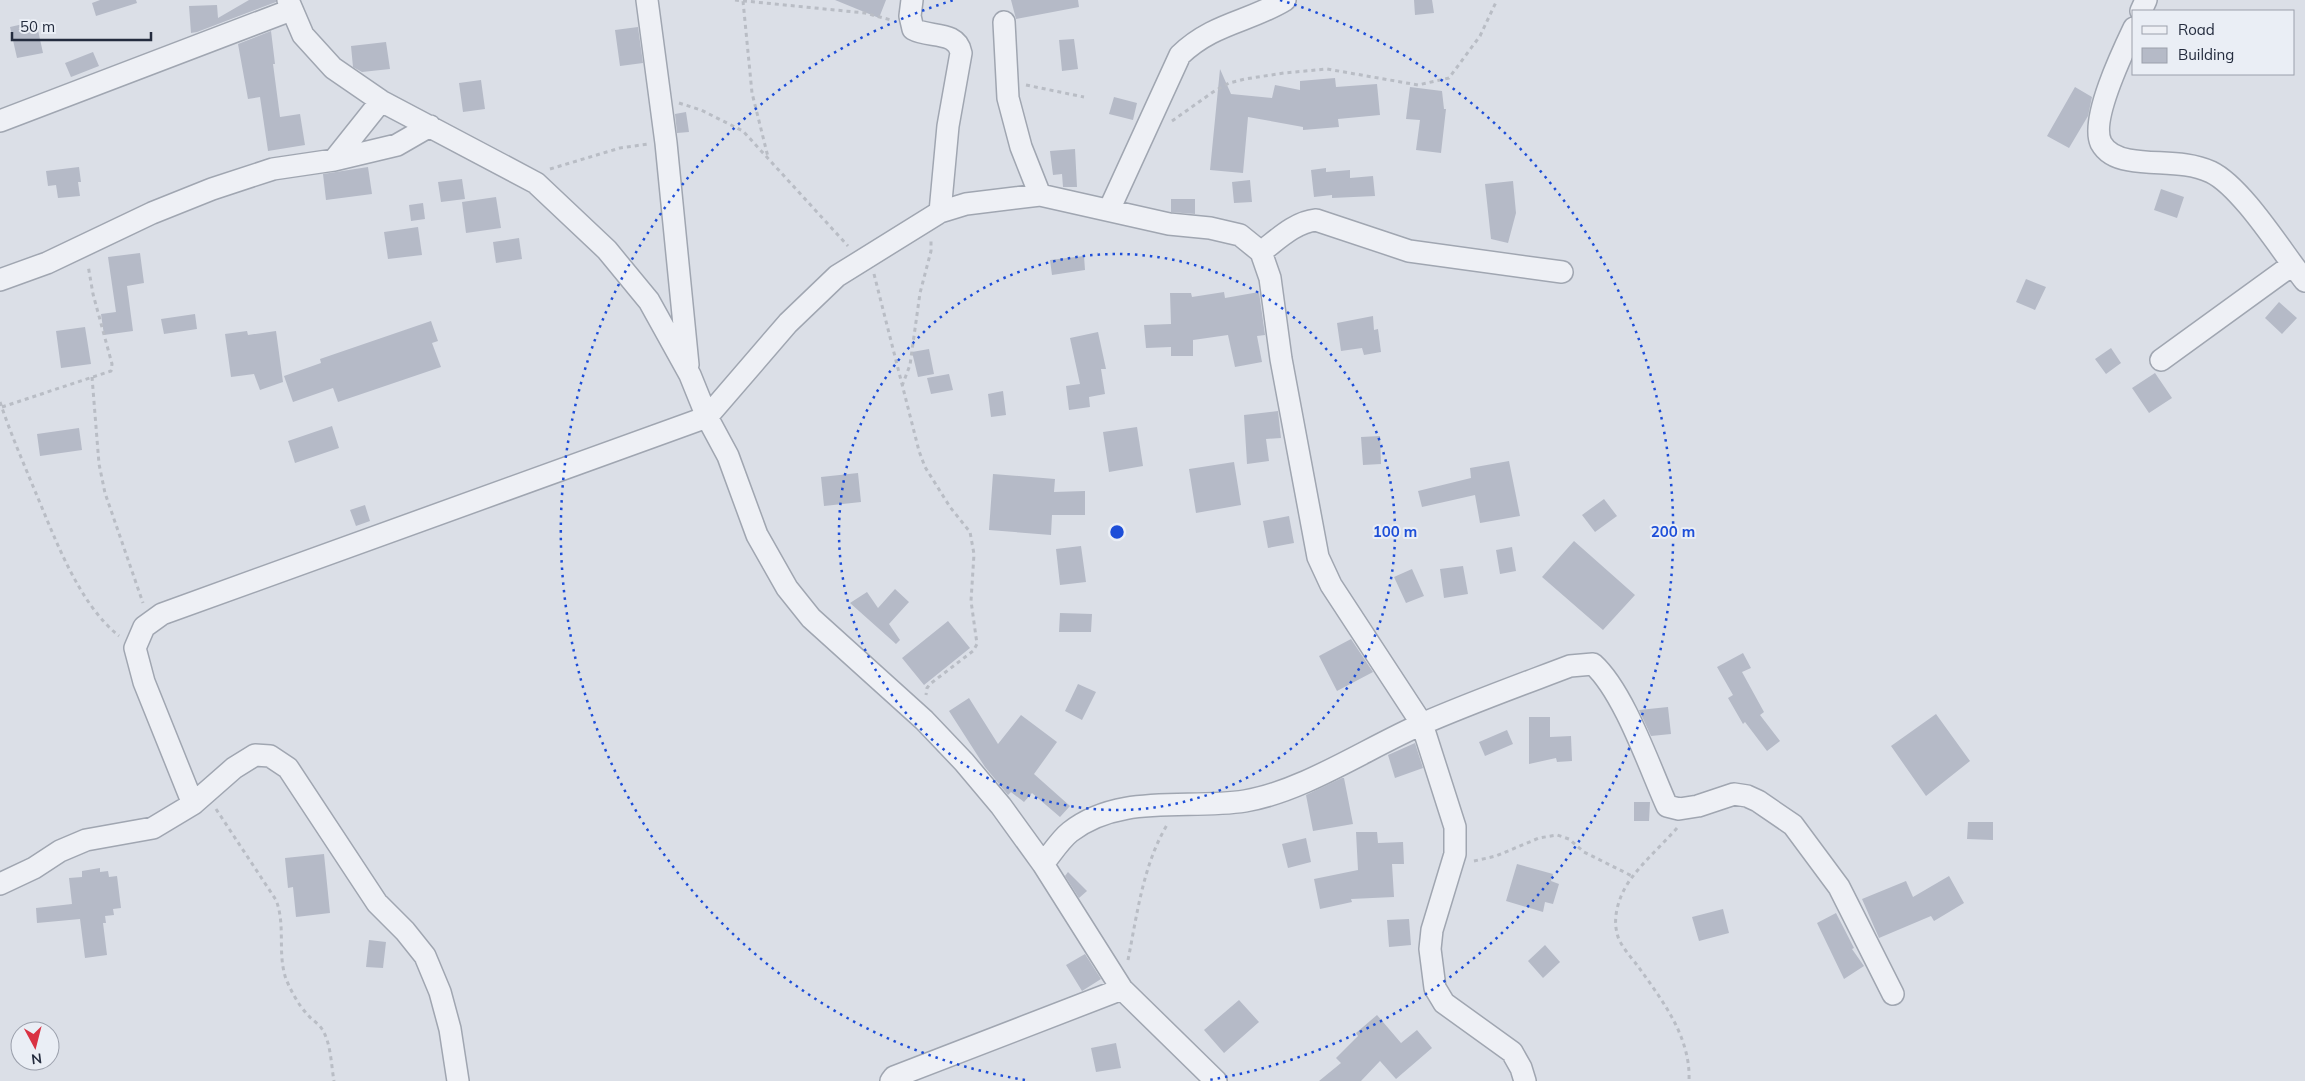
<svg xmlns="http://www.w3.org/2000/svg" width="2305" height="1081" viewBox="0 0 2305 1081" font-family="Mulish,sans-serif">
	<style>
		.building { fill: #b5bac7 }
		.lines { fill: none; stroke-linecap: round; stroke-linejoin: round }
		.street-casing { stroke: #a0a6b1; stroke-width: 24 }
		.path { stroke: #b9bdc5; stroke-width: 3; stroke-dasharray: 4 4; stroke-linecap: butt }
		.street { stroke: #eef0f5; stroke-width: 21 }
		.ring { fill: none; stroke: #1d4ed8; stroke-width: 2.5; stroke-dasharray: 2.5 5 }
		.centre { fill: #1d4ed8; stroke: #eaeef5; stroke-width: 2.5 }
		.ring-label { font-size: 15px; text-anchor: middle; font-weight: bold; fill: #1d4ed8; stroke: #eaeef5; stroke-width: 4; stroke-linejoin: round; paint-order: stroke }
	</style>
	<rect width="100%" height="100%" fill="#dbdfe7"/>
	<!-- building -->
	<path class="building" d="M100 0H136L137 3 96 16 92 3Z
		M249 0H276V2L197 32 191 33 189 6 217 5 218 18Z
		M835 0H886L879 18Z
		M1011 0H1078L1079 7 1016 19Z
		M1414 0H1432L1434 13 1415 15Z
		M36 21 43 53 17 58 10 27Z
		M638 27 643 63 620 66 615 30Z
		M271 31 275 64H273L280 117 300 114 305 145 268 151 260 97 248 99 238 44Z
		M1074 39 1078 69 1062 71 1059 40Z
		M386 42 390 69 362 72 353 67 351 46Z
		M93 52 99 66 71 77 65 63Z
		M1220 69 1231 94 1272 98 1275 85 1300 90V81L1335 78 1336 87 1377 84 1380 115 1338 119 1339 127 1303 130V127L1248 117 1243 173 1210 170Z
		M481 80 485 109 463 112 459 83Z
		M1410 87 1442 91 1444 109H1446L1441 153 1416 150 1420 120 1406 119Z
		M2075 87 2092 97 2088 116 2069 148 2047 136Z
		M1114 97 1137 103 1133 120 1109 114Z
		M686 112 689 132 677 133 675 114Z
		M1075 149 1077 187H1063L1062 174 1053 175 1050 151Z
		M79 167 81 182H78L80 196 58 198 56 185 48 186 46 171Z
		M368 167 372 194 326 200 323 174Z
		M1326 168V172L1350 170V178L1373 176 1375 196 1332 198V195L1314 197 1311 170Z
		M462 179 465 199 441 202 438 182Z
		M1250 180 1252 202 1234 203 1232 182Z
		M1513 181 1516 213 1508 243 1491 239 1485 184Z
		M2161 189 2184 197 2177 218 2154 210Z
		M496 197 501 228 466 233 462 202Z
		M1171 199H1195V214L1171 212Z
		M423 203 425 219 411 221 409 205Z
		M418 227 422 255 388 259 384 232Z
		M519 238 522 259 496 263 493 242Z
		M140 253 144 283 127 286 133 331 104 335 101 314 116 312 108 257Z
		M1084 256 1085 270 1052 275 1050 260Z
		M2026 279 2046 287 2035 310 2016 302Z
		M1224 292 1225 298 1259 292 1265 335 1257 336 1262 362 1235 367 1228 335 1193 340V356H1171V347L1146 348 1144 325 1171 324 1170 293H1191L1192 297Z
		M2279 302 2297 318 2282 334 2265 318Z
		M195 314 197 329 164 334 161 319Z
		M1373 316 1374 330 1378 329 1381 352 1364 355 1362 348 1341 351 1337 323Z
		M431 321 438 341 432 343 441 367 338 402 333 388 293 402 284 376 321 363 320 359Z
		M85 327 91 364 61 368 56 331Z
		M247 331 248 335 276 331 283 382 260 390 254 374 231 377 225 334Z
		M1098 332 1106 369H1101L1105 394 1089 397 1090 407 1069 410 1066 386 1080 384 1070 338Z
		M2111 348 2121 363 2106 374 2095 359Z
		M929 349 934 374 918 377 912 352Z
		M2155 373 2172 398 2149 413 2132 388Z
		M949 374 953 390 931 394 927 378Z
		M1003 391 1006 415 991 417 988 394Z
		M1278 411 1281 438 1266 439 1269 461 1247 464 1244 415Z
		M332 426 339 448 295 463 288 441Z
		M1137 427 1143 466 1109 472 1103 432Z
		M79 428 82 450 40 456 37 434Z
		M1380 436 1381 464 1363 465 1361 437Z
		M1509 461 1520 516 1480 523 1475 495 1422 507 1418 491 1471 478 1470 468Z
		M1234 462 1241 505 1196 513 1189 469Z
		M858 473 861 502 824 506 821 477Z
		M993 474 1055 479 1054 492 1085 491V515H1052L1051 535 989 530Z
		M1604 499 1617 516 1595 532 1582 515Z
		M365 505 370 521 356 526 350 510Z
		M1289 516 1294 543 1268 548 1263 521Z
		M1574 541 1635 595 1603 630 1542 577Z
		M1081 546 1086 582 1060 585 1056 549Z
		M1512 547 1516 571 1500 574 1496 550Z
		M1463 566 1468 594 1444 598 1440 569Z
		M1412 569 1424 596 1406 603 1394 577Z
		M895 589 909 602 889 624 900 640 896 644 850 603 867 592 878 608Z
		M1060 613 1092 614 1091 632H1059Z
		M948 621 970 648 924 685 902 658Z
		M1351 639 1373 672 1337 691 1319 656Z
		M1743 653 1751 668 1742 672 1764 712 1760 715 1780 741 1767 751 1745 722 1743 724 1728 698 1733 695 1717 667Z
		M1078 684 1096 692 1082 720 1065 711Z
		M969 698 998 744 1021 715 1057 742 1034 774 1070 806 1060 817 1032 793 1024 802 1011 792 1008 795 985 767 949 711Z
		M1668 707 1671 734 1651 736 1639 710Z
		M1936 714 1970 761 1926 796 1891 746Z
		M1529 717H1550V737L1571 736 1572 761 1557 762 1556 758 1529 764Z
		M1507 730 1513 744 1485 756 1479 742Z
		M1415 743 1423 768 1395 778 1388 755Z
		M1342 778H1344L1353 824 1313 831 1306 795Z
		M1634 802H1650L1649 821H1634Z
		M1968 822H1993V840L1967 839Z
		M1356 832H1377L1378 843 1403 842 1404 864H1392L1394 897 1351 899 1352 902 1320 909 1314 879 1358 870Z
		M1306 838 1311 862 1288 868 1282 844Z
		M324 854 330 913 296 917 293 887 288 888 285 858Z
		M1517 864 1553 874 1551 881 1559 884 1553 904 1545 902 1543 912 1506 901Z
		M100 868V872L108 871 109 877 117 876 121 908 113 909 114 915 105 916 106 923H103L107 955 85 958 80 919 37 923 36 908 72 904 69 878 82 877V871Z
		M1068 872 1087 891 1079 898 1065 876Z
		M1949 876 1964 903 1934 921 1931 916 1879 938 1862 899 1906 881 1913 897Z
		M1723 909 1729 933 1699 941 1692 917Z
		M1836 913 1854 948 1852 949 1864 966 1844 979 1817 923Z
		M1409 919 1411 945 1389 947 1387 920Z
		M369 940 386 942 383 968 366 967Z
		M1545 945 1560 962 1543 978 1528 961Z
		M1085 954 1101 979 1082 991 1066 965Z
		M1239 1000 1259 1022 1224 1053 1204 1030Z
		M1377 1015 1401 1043 1417 1030 1432 1048 1396 1079 1380 1061 1361 1081H1319L1341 1063 1336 1058 1358 1036 1356 1033Z
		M1116 1043 1121 1068 1096 1072 1091 1048Z"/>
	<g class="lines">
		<!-- street casing -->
		<g class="street-casing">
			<path id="street" d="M288 0 303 35 333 68 381 101 536 183 607 250 649 301 690 375 707 417 728 456 757 535 787 588 811 618 924 720 964 762 1001 806 1043 864 1122 989 1216 1081
				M647 0 666 143 688 365
				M912 0 910 16 913 29C929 38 957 30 961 53L948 126 940 212
				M2141 11 2146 0
				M1004 22 1008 98 1021 147 1040 195
				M2134 28C2123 51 2090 120 2101 143 2107 154 2117 158 2129 160 2156 165 2185 160 2211 172 2242 187 2282 252 2305 281
				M0 121 291 10
				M334 160 381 101
				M1109 210 1180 55C1213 23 1249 22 1285 0
				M1261 252C1277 240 1295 222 1316 220L1409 251 1562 272
				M0 280 47 263 152 213 212 189 273 169 334 160 397 145 430 126
				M2161 360 2292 265
				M193 804 144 682 135 648 144 627 162 614 707 417 788 323 837 276 940 212 966 204 1040 195 1169 224 1210 228 1240 235 1261 252 1270 278 1281 359 1318 557 1331 585 1422 724 1455 827V854L1432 930 1430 949 1435 988 1444 1003 1512 1052 1521 1068 1525 1081
				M1043 864C1052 853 1060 840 1070 832 1120 793 1187 810 1245 801 1304 791 1367 748 1422 724 1470 703 1520 685 1570 666L1593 664C1624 692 1649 766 1667 806L1679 809 1698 806 1734 794 1747 796 1758 801 1793 825 1839 887 1893 994
				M0 884 34 868 60 851 86 840 153 828 193 804 234 768 255 755 270 756 288 768 377 903 405 931 425 956 440 992 450 1029 458 1081
				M891 1081 894 1077 1122 989"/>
		</g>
		<!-- path -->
		<path class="path" d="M735 0 865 13 891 20
			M743 1 752 93 768 157
			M1026 85 1084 97
			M679 103 701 110 743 131 848 246
			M1172 121 1213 92 1229 83 1245 79 1284 73 1327 69 1418 85 1449 78 1480 36 1497 0
			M550 169 620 148 648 144
			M874 274 919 451 925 467 950 507 970 532 974 554 971 601 977 644 973 651 930 684 927 688 926 695
			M92 377 99 464 105 493 143 603
			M902 386 910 365 920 293 931 251V241
			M0 402C10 432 23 462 35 491 55 538 78 603 119 636
			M2 407 111 371 112 364 93 294 88 265
			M216 809 276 900C286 926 277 953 286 979 291 991 299 1006 308 1015 312 1020 318 1023 322 1029 331 1043 331 1064 334 1081
			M1677 828C1663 844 1646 859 1633 876 1621 891 1612 914 1617 933 1619 944 1630 956 1637 965 1662 1000 1691 1037 1689 1081
			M1474 861 1496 856 1539 838 1557 835 1569 839 1584 852 1632 876
			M1128 960C1137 915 1143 865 1167 825"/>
		<!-- street -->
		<use href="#street" class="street"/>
	</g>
	<!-- distance rings -->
	<g class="ring">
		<circle cx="1117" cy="532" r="278"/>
		<path d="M1025 1080A556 556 0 0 1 954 0M1280 0A556 556 0 0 1 1209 1080"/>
	</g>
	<circle cx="1117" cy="532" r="8" class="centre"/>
	<g class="ring-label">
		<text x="1395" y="537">100 m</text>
		<text x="1673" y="537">200 m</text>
	</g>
	<!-- legend -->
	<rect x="2132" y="10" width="162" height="65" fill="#eaeef5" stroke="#9ba0ac"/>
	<rect x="2142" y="26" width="25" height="8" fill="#eef0f5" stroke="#9ba0ac"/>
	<text x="2178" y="35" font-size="15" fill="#242c3e">Road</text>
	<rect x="2142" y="48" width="25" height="15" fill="#b5bac7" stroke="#9ba0ac"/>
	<text x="2178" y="60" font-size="15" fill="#242c3e">Building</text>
	<!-- north arrow -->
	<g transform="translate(35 1046) rotate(173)"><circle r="24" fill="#eaeef5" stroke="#9ba0ac"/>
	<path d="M0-4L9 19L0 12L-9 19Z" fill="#d93243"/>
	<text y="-8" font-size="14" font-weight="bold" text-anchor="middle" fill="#242c3e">N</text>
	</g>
	<!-- scale -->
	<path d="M12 32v8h139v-8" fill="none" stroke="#242c3e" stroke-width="2.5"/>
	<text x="20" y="32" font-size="15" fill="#242c3e" stroke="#eaeef5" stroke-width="4" paint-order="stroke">50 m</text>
</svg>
